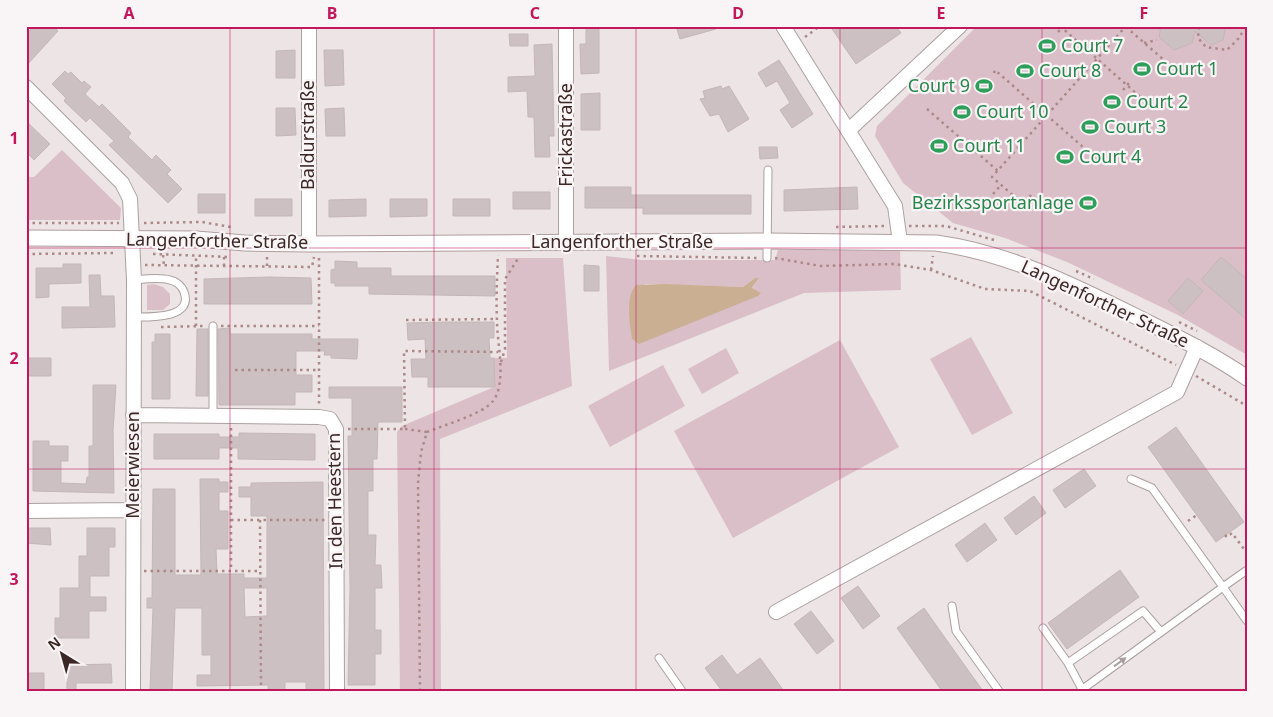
<svg xmlns="http://www.w3.org/2000/svg" width="1273" height="717" viewBox="0 0 1273 717" font-family="'Noto Sans',sans-serif">
	<style>
		.green { fill: #dabfc9; fill-rule: evenodd }
		.water { fill: #cbaf92 }
		.building { fill: #ccc0c2; stroke: #c5b7b8; fill-rule: evenodd }
		.lines { fill: none; stroke-linecap: round; stroke-linejoin: round }
		.lane-casing { stroke: #aca0a0; stroke-width: 9 }
		.street-casing { stroke: #aca0a0; stroke-width: 16 }
		.secondary-casing { stroke: #b09e9e; stroke-width: 17 }
		.path { stroke: #ac8988; stroke-width: 2.5; stroke-dasharray: 2.5 4; stroke-linecap: butt }
		.lane { stroke: #fff; stroke-width: 7 }
		.street { stroke: #fff; stroke-width: 14 }
		.secondary { stroke: #fff; stroke-width: 15 }
		.oneway { fill: #a79e9d }
		.grid { fill: none; stroke: #c2185b; stroke-width: 1; stroke-opacity: 0.55 }
		.labels { text-anchor: middle; stroke-width: 4.5; stroke-linejoin: round; paint-order: stroke }
		.leisure-label { font-size: 18px; fill: #27864d; stroke: #f9f4f5; text-anchor: start }
		.street-label { font-size: 18px; fill: #3b2725; stroke: #f9f4f5 }
		.neatline { fill: none; stroke: #c2185b; stroke-width: 2 }
		.grid-label { font-size: 16px; text-anchor: middle; font-weight: bold; fill: #c2185b }
	</style>
	<rect width="100%" height="100%" fill="#ece4e5"/>
	<!-- green -->
	<path class="green" d="M977 26H1247V355L1178 315 1067 262 1005 238 953 223 903 183 875 136 877 126Z
		M62 150 121 208 120 220H26V177H34Z
		M900 249 901 290 804 293 609 371 606 256 642 260H775L778 250ZM755 278H759L752 289 632 339 630 309 645 284 743 287Z
		M506 258H563L572 386 440 439 441 691H400L397 432 402 426 494 387V358H507Z
		M154 284 163 287 170 294V304L163 310H147V285Z
		M971 337 1013 413 972 435 930 359Z
		M840 340 899 447 733 538 674 431Z
		M726 348 739 373 702 394 688 369Z
		M663 365 685 406 610 447 588 406Z"/>
	<!-- water -->
	<path class="water" d="M755 278H759L752 288 761 293 758 296 639 344 632 339C630 325 625 296 636 285L664 284 743 287Z"/>
	<!-- building -->
	<path class="building" d="M34 26H53L58 31 26 66V34Z
		M676 26H715L716 29 680 39Z
		M830 26H896L901 33 856 64Z
		M1161 26H1226L1223 40 1211 45 1195 31 1192 43 1174 50 1159 37Z
		M599 27V73L581 74 580 44H586V28Z
		M509 34H528V46H510Z
		M552 44 554 136H549L550 157H535L534 117H528L527 91 508 92V77L535 76 534 45Z
		M295 50V78H276V51Z
		M324 50H343L344 85 325 86Z
		M779 60 813 114 792 128 780 110 790 103 777 81 766 87 758 73Z
		M65 71 68 74 71 72 82 83 84 81 91 87 85 94 99 107 102 104 131 133 128 137 152 160 156 155 171 170 167 174 182 189 168 203 109 145 114 141 90 118 86 122 64 101 66 98 52 84Z
		M721 86 722 89 729 86 749 119 728 132 719 114 710 116 700 99 705 98 703 91Z
		M600 93V130H581V94Z
		M276 108H295L296 135 276 136Z
		M344 108 345 136H326L325 109Z
		M26 121 50 144 34 160 26 152Z
		M759 147H777L778 158 760 159Z
		M585 187H631V195H751V214H643V208H585Z
		M857 187 858 209 784 211V190Z
		M513 192H550V209H513Z
		M198 194H225V213H198Z
		M255 199H292V216H255Z
		M366 199V216L329 217V200Z
		M390 199H427V216L390 217Z
		M453 199H490V216H453Z
		M1221 257 1247 279V320L1201 280Z
		M335 261 357 262V268H391V276H495V296L369 294V286H335V283H331V270L335 269Z
		M63 264H81V283L49 284V297L36 298V268H63Z
		M584 265 599 266V291H584Z
		M89 275H100L101 296H114L115 327 62 328V307H90Z
		M269 277 311 278 312 304H204V279Z
		M1188 278 1203 291 1183 314 1168 301Z
		M446 322H494V338H489L490 358H494L495 387H428V377H412L411 359H426L425 339 408 340 407 323Z
		M230 328V334H312V339H358L357 359 331 358V355H324L325 351H296V375H312V392H295V405H219L218 329Z
		M197 329H208V396H196Z
		M155 334H170V399H152V342H155Z
		M26 358H51V376H26Z
		M93 385H116L113 431 114 493 33 491V441H49V446H68V461H61V483L86 484 87 477H89V446H93Z
		M329 387H402V422H378L377 459H373V491H368V535H376L375 565H381L382 588H375V630H381V654H375V685H348L350 589 348 436H352V398H329Z
		M1176 427 1244 522 1216 542 1148 447Z
		M239 433 315 434V460L238 459V448H219V459H154V434H219V437H239Z
		M1084 469 1096 486 1065 508 1053 490Z
		M200 479H219V482H228V492H219V511H228V549H216L217 574H244V578H267V516H251V497H239V487H251V483L323 482 324 691H306V682H285V691H268V685L197 686V675H211V655H202V608H175L172 691H150L153 608H147V598H152L153 489H175V575H201ZM244 588H267V616L245 617Z
		M1034 496 1046 513 1016 535 1004 518Z
		M985 523 997 540 967 562 955 545Z
		M31 528H50L51 545 26 543V529Z
		M87 528H115V547H109V576H90V597H106V611H89V638H55V618H60V588H79V556H87Z
		M1120 570 1139 597 1067 649 1048 623Z
		M858 586 880 616 863 629 841 598Z
		M924 608 943 635 983 691H942L897 628Z
		M811 611 834 641 817 654 794 624Z
		M722 655 737 675 760 658 784 691H722L705 668Z
		M111 664 112 683H76V690H67V665Z
		M26 673H44V690H27Z"/>
	<g class="lines">
		<!-- lane casing -->
		<g class="lane-casing">
			<path id="lane" d="M767 258 768 170
				M134 317C149 317 194 319 184 292 182 286 176 281 170 280 159 277 145 279 134 280
				M213 326V416
				M1131 479 1152 488 1223 587 1247 570
				M952 606 956 631 999 691
				M1043 628 1068 663
				M659 658 682 691
				M1082 689 1068 663 1143 611 1161 632
				M1080 691 1223 587 1247 621"/>
		</g>
		<!-- street casing -->
		<g class="street-casing">
			<path id="street" d="M566 26V243
				M783 26 895 206 900 242
				M26 87 122 183 130 199 134 280 133 691
				M849 130 960 26
				M309 244V26
				M133 415 319 417 330 419 336 429 337 691
				M26 511 133 510
				M776 612 1177 392 1197 347"/>
		</g>
		<!-- secondary casing -->
		<g class="secondary-casing">
			<path id="secondary" d="M26 238 196 239 245 243 309 244 767 241 936 243C1010 253 1077 287 1143 320 1179 338 1214 355 1247 378"/>
		</g>
		<!-- path -->
		<path class="path" d="M1060 26 1146 102
			M1126 27 1164 60
			M1199 27 1198 38 1206 47 1227 50 1241 36 1243 26
			M1058 32 1062 28
			M805 37 820 26
			M1144 43 1157 40
			M994 73 995 70 1099 161
			M1123 90 1129 83
			M927 109 998 171
			M993 194 1001 185
			M1031 195 1023 204 992 177 1126 26
			M26 223H119
			M144 223 202 222 231 227
			M909 226H946L994 240
			M836 227 886 226
			M26 254 115 253
			M153 254 230 257
			M163 255 164 266
			M637 256 759 258
			M319 258V405
			M775 258 821 266 894 264 931 270 985 289 1030 291 1176 365
			M145 265 312 267 314 257
			M224 266V256
			M267 266V257
			M931 270 933 256
			M1076 271 1094 279
			M406 320 497 319
			M1179 322 1197 331
			M196 326V255
			M221 326H319
			M161 327 205 326
			M501 362 505 349V279L519 257
			M235 370H319
			M1196 376 1247 406
			M231 428V571
			M348 429H405L404 351 498 352
			M405 429 427 432
			M231 520H325
			M260 520 261 691
			M1188 521 1197 515
			M1225 535 1227 537 1232 533 1247 553
			M144 571H260
			M420 691 418 483 421 452 427 432C444 425 483 414 493 401 507 383 497 343 497 321 496 299 497 277 498 255"/>
		<!-- lane -->
		<use href="#lane" class="lane"/>
		<!-- street -->
		<use href="#street" class="street"/>
		<!-- secondary -->
		<use href="#secondary" class="secondary"/>
	</g>
	<!-- one-way arrows -->
	<defs><path id="oneway-solid" d="M-6-.8H1V-3.2L6.5 0L1 3.2V.8H-6Z" transform="scale(1.25)"/></defs>
	<use class="oneway" href="#oneway-solid" transform="translate(1120 662) rotate(-36)"/>
	<!-- grid -->
	<path class="grid" d="M230 26V691M434 26V691M636 26V691M840 26V691M1042 26V691M26 248H1247M26 469H1247"/>
	<!-- icons -->
	<defs>
		<g id="stadium-bare" transform="scale(1.35)"><path d="M0-5a6.5 5 0 1 0 0 10a6.5 5 0 1 0 0-10ZM-3.5-1.8h7v3.6h-7Z" fill="#2e9e5b" stroke="#f9f4f5" stroke-width="2.5" paint-order="stroke"/></g>
	</defs>
	<g fill-rule="evenodd">
		<use href="#stadium-bare" x="1047" y="46"/>
		<use href="#stadium-bare" x="1142" y="69"/>
		<use href="#stadium-bare" x="1025" y="71"/>
		<use href="#stadium-bare" x="984" y="86"/>
		<use href="#stadium-bare" x="1112" y="102"/>
		<use href="#stadium-bare" x="962" y="112"/>
		<use href="#stadium-bare" x="1090" y="127"/>
		<use href="#stadium-bare" x="939" y="146"/>
		<use href="#stadium-bare" x="1065" y="157"/>
		<use href="#stadium-bare" x="1088" y="203"/>
	</g>
	<g class="labels">
		<!-- leisure labels -->
		<g class="leisure-label">
			<text x="1061" y="52">Court 7</text>
			<text x="1156" y="75">Court 1</text>
			<text x="1039" y="77">Court 8</text>
			<text x="970" y="92" text-anchor="end">Court 9</text>
			<text x="1126" y="108">Court 2</text>
			<text x="976" y="118">Court 10</text>
			<text x="1104" y="133">Court 3</text>
			<text x="953" y="152">Court 11</text>
			<text x="1079" y="163">Court 4</text>
			<text x="1074" y="209" text-anchor="end">Bezirkssportanlage</text>
		</g>
		<!-- street labels -->
		<g class="street-label">
			<text transform="translate(308 135) rotate(-90)" y="6">Baldurstraße</text>
			<text transform="translate(566 135) rotate(-90)" y="6">Frickastraße</text>
			<text transform="translate(217 241) rotate(1)" y="6">Langenforther Straße</text>
			<text x="622" y="248">Langenforther Straße</text>
			<text transform="translate(1105 304) rotate(25)" y="6">Langenforther Straße</text>
			<text transform="translate(133 465) rotate(-90)" y="6">Meierwiesen</text>
			<text transform="translate(335 501) rotate(-91)" y="6">In den Heestern</text>
		</g>
	</g>
	<!-- border -->
	<rect width="1273" height="717" fill="none" stroke="#f9f4f5" stroke-width="55"/>
	<!-- north arrow -->
	<g transform="translate(62 654) rotate(323)" stroke="#f9f4f5" stroke-width="4" paint-order="stroke">
	<path d="M0-4L9 19L0 12L-9 19Z" fill="#3b2725"/>
	<text y="-8" font-size="14" font-weight="bold" text-anchor="middle" fill="#3b2725">N</text>
	</g>
	<rect x="28" y="28" width="1218" height="662" class="neatline"/>
	<g class="grid-label">
		<text x="129" y="19">A</text>
		<text x="332" y="19">B</text>
		<text x="535" y="19">C</text>
		<text x="738" y="19">D</text>
		<text x="941" y="19">E</text>
		<text x="1144" y="19">F</text>
		<text x="14" y="144">1</text>
		<text x="14" y="364">2</text>
		<text x="14" y="585">3</text>
	</g>
</svg>
